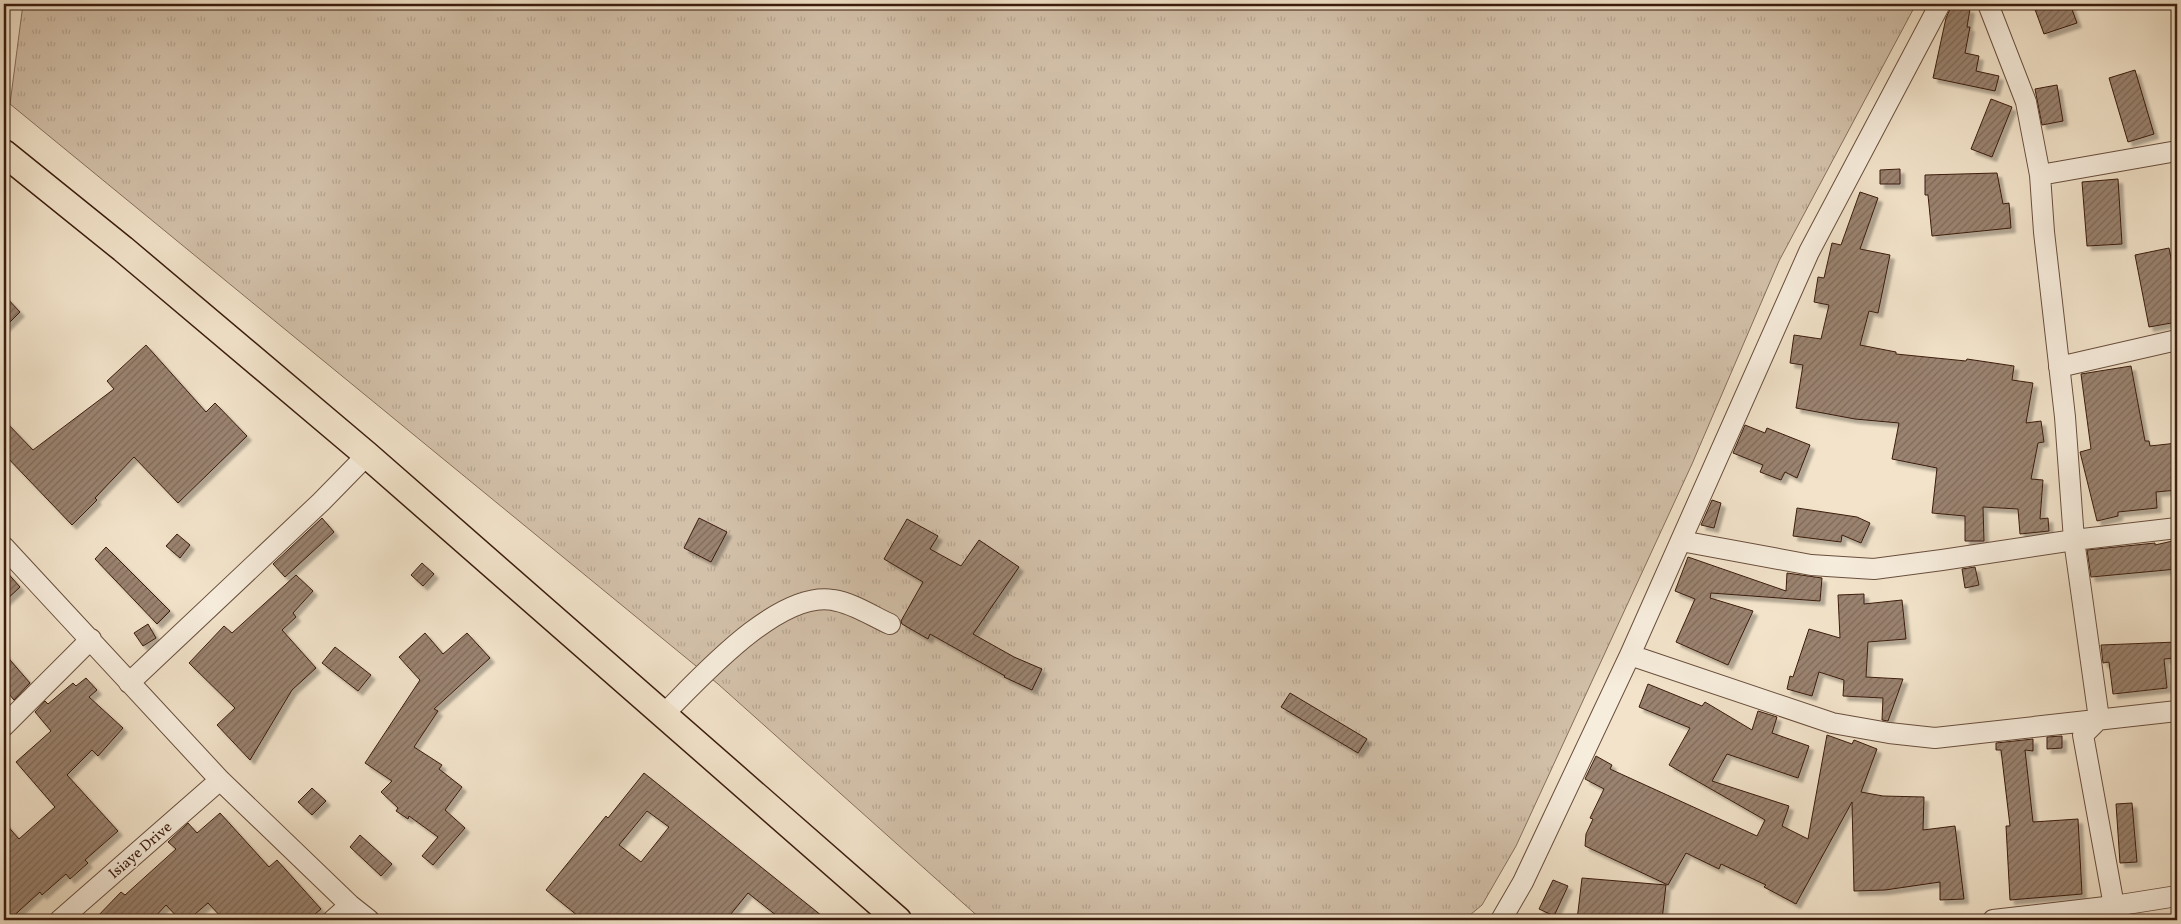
<svg xmlns="http://www.w3.org/2000/svg" width="2181" height="924" viewBox="0 0 2181 924" font-family="Vollkorn,serif">
	<style>
		.grass { fill: url(#grass-tufts); stroke: #876e5c }
		.building { fill: url(#building-hatch); stroke: #3b1c0e; fill-rule: evenodd; filter: url(#shadow) }
		.lines { fill: none; stroke-linecap: round; stroke-linejoin: round }
		.minor-casing { stroke: #694e3d; stroke-width: 22 }
		.major-casing { stroke: #3b1c0e; stroke-width: 29 }
		.minor { stroke: #f7eddd; stroke-width: 20 }
		.major { stroke: #f2e3ca; stroke-width: 26 }
		.labels { text-anchor: middle; stroke-width: 4; stroke-linejoin: round; paint-order: stroke }
		.street-label { font-size: 15px; fill: #3b1c0e; stroke: #f7eddd }
	</style>
	<defs>
		<pattern id="grass-tufts" width="24" height="20" patternUnits="userSpaceOnUse" patternTransform="scale(1.25)"><rect width="24" height="20" fill="#d3c1aa"/><path d="M3 7l-1-3M5 7V3M7 7l1-3M15 17l-1-3M17 17v-4M19 17l1-3" fill="none" stroke="#b6a591"/></pattern>
		<pattern id="building-hatch" width="6" height="6" patternUnits="userSpaceOnUse" patternTransform="scale(1.25)"><rect width="6" height="6" fill="#9a8370"/><path d="M-1 1l2-2M0 6l6-6M5 7l2-2" fill="none" stroke="#7f6a5a"/></pattern>
		<filter id="shadow"><feDropShadow dx="4.5" dy="4.5" stdDeviation="1" flood-color="#0004"/></filter>
	</defs>
	<rect width="100%" height="100%" fill="#f2e3ca"/>
	<filter id="stains"><feTurbulence type="fractalNoise" baseFrequency=".004" numOctaves="4"/><feColorMatrix values="0 0 0 0 .2 0 0 0 0 .09 0 0 0 0 .02 0 0 0 .5 -.17"/></filter>
	<radialGradient id="worn" r=".72"><stop offset=".6" stop-color="#630" stop-opacity="0"/><stop offset="1" stop-color="#630" stop-opacity=".3"/></radialGradient>
	<!-- grass -->
	<path class="grass" d="M23 4H1916L1779 261 1692 464 1516 846 1482 905 1464 920H982L718 684 10 104Z"/>
	<!-- building -->
	<path class="building" d="M2033 4H2070L2077 23 2044 34Z
		M1952 5 1970 9 1967 27H1970L1965 53 1979 56 1976 71 1999 76 1995 91 1933 78 1946 18Z
		M2135 70 2154 134 2128 142 2109 78Z
		M2057 85 2063 121 2042 125 2035 89Z
		M1991 99 2012 107 1992 157 1971 149Z
		M1900 169V184H1880V170Z
		M1997 173 2003 204 2009 203 2011 228 1932 236 1928 195H1925V175Z
		M2118 179 2122 244 2087 246 2082 182Z
		M1860 192 1878 198 1860 249 1890 255 1878 313 1869 311 1860 345 1896 352V354L1966 361 1967 359 2014 366 2012 380 2033 383 2026 423 2041 421 2044 442 2038 443 2031 479 2043 480 2040 519 2048 518 2049 531 2020 534 2018 509 1983 507 1984 541H1965V516L1932 513 1937 468 1892 459 1899 423 1855 419 1796 408 1803 365 1790 363 1794 335 1821 339 1829 305 1814 302 1818 277 1824 278 1832 243 1841 245Z
		M2169 248 2177 288V322L2149 327 2135 255Z
		M4 295 20 312 4 328Z
		M146 345 206 412 215 403 247 436 178 503 134 457 95 498 97 500 72 525 4 454V420L33 450 114 389 107 381Z
		M2131 366 2145 441H2149L2150 446 2177 443V490L2156 492 2157 508 2118 512V516L2097 521 2080 452 2091 449 2081 374Z
		M1745 425 1765 433 1767 428 1810 445 1797 478 1785 472 1781 480 1760 472 1763 465 1733 453Z
		M1712 500 1721 503 1714 528 1701 525Z
		M1797 508 1857 517 1870 523 1861 543 1842 535 1841 542 1793 536Z
		M322 518 334 532 285 577 273 564Z
		M699 518 727 532 711 562 684 548Z
		M907 519 938 536 930 549 961 566 979 540 1019 567 973 634 1014 657 1042 669 1032 690 1004 677 1005 676 930 634 928 639 902 624 901 621 923 582 884 559Z
		M177 534 190 545 180 558 166 546Z
		M2177 540V569L2091 577 2087 550 2155 543V545Z
		M106 547 170 611 157 624 95 559Z
		M1688 557 1786 591 1787 573 1822 578 1820 601 1711 593 1710 598 1753 611 1728 665 1676 642 1695 599 1675 591Z
		M422 563 434 574 423 586 411 575Z
		M1975 567 1979 585 1965 588 1962 569Z
		M4 569 20 587 4 602Z
		M296 575 313 591 293 613 296 617 282 630 316 668 292 690 250 760 217 725 235 708 189 663 224 626 232 633Z
		M1864 594V604L1902 600 1906 639 1868 642 1866 677 1903 679 1888 721 1882 720 1883 698 1843 696 1844 680 1819 672 1812 696 1787 689 1790 676 1793 677 1809 629 1840 638 1838 595Z
		M148 624 156 638 143 646 134 633Z
		M425 633 443 654 467 633 490 658 434 709 438 711 414 747 442 765 439 769 462 787 445 810 465 828 433 865 422 856 438 837 409 816 408 819 396 811 398 808 381 792 392 781 365 763 420 680 399 657Z
		M2177 642V658L2164 659 2167 688 2113 694 2109 662 2103 663 2101 645Z
		M335 647 371 675 358 691 322 663Z
		M4 653 30 683 14 700 4 688Z
		M86 678 97 690 89 697 123 728 98 756 92 750 67 775 118 831 85 860 88 863 70 879 66 874 42 895 40 892 9 920H4V822L19 839 55 807 16 762 51 731 35 712 45 701 48 704 73 683 76 686Z
		M1648 684 1702 706 1705 702 1752 730 1758 711 1777 717 1772 733 1809 746 1798 778 1727 754 1712 781 1789 806 1782 826 1808 839 1827 735 1852 744 1854 740 1877 749 1861 792 1883 796 1924 797 1923 830 1955 826 1964 899 1940 900V882L1885 890 1854 891 1852 802 1796 904 1764 887 1766 885 1721 864 1719 869 1686 853 1668 885 1585 846 1586 834 1593 819 1590 818 1604 789 1585 779 1596 756 1612 765 1610 769 1757 836 1765 820 1669 765 1690 728 1639 707Z
		M1290 693 1367 739 1358 753 1281 707Z
		M2062 736V748L2047 749V737Z
		M2033 739V751L2025 750 2033 822 2078 819 2082 894 2010 900 2006 826H2010L2001 750H1996V743Z
		M644 773 827 920H782L748 893 726 920H583L546 890 606 816 608 818ZM647 811 669 827 641 862 619 845Z
		M312 788 326 801 312 815 298 802Z
		M2132 803 2137 862 2120 863 2116 804Z
		M220 813 269 867 277 860 321 909 308 920H224L208 903 188 920H180L166 905 152 920H94L121 892 125 895 176 849 168 842 188 823 197 833Z
		M360 835 392 864 381 876 350 847Z
		M1582 878 1666 885 1662 920H1577Z
		M1553 880 1568 886 1554 916 1539 909Z"/>
	<g class="lines">
		<!-- minor casing -->
		<g class="minor-casing">
			<path id="minor" d="M1988 4 2026 102 2040 175 2044 232 2065 417 2074 540 2099 719 2083 735 2114 906
				M2040 175 2177 151
				M2059 367 2177 340
				M1681 541 1811 565 1874 569 1942 560 2074 540 2177 528
				M4 547 220 780 350 905 369 920
				M1630 655 1832 723 1889 733 1935 738 2177 711
				M129 683 321 502 367 455
				M663 715C699 679 778 590 833 600 853 603 872 616 890 624
				M4 726 91 639
				M60 920 220 780
				M333 920 350 905
				M1501 920 1523 882 1630 655 1809 252 1940 4
				M1993 920 2114 906 2177 896"/>
		</g>
		<!-- major casing -->
		<g class="major-casing">
			<path id="major" d="M4 153 123 249 367 455 898 920"/>
		</g>
		<!-- minor -->
		<use href="#minor" class="minor"/>
		<!-- major -->
		<use href="#major" class="major"/>
	</g>
	<g class="labels">
		<!-- street labels -->
		<g class="street-label">
			<text transform="translate(140 850) rotate(-41)" y="5">Isiaye Drive</text>
		</g>
	</g>
	<!-- margin -->
	<rect width="2181" height="924" fill="none" stroke="#f2e3ca" stroke-width="20"/>
	<rect x="5" y="5" width="2171" height="914" fill="none" stroke="#3b1c0e" stroke-width="2.5"/>
	<rect x="10" y="10" width="2161" height="904" fill="none" stroke="#3b1c0e"/>
	<rect width="100%" height="100%" filter="url(#stains)"/>
	<rect width="100%" height="100%" fill="url(#worn)"/>
</svg>
